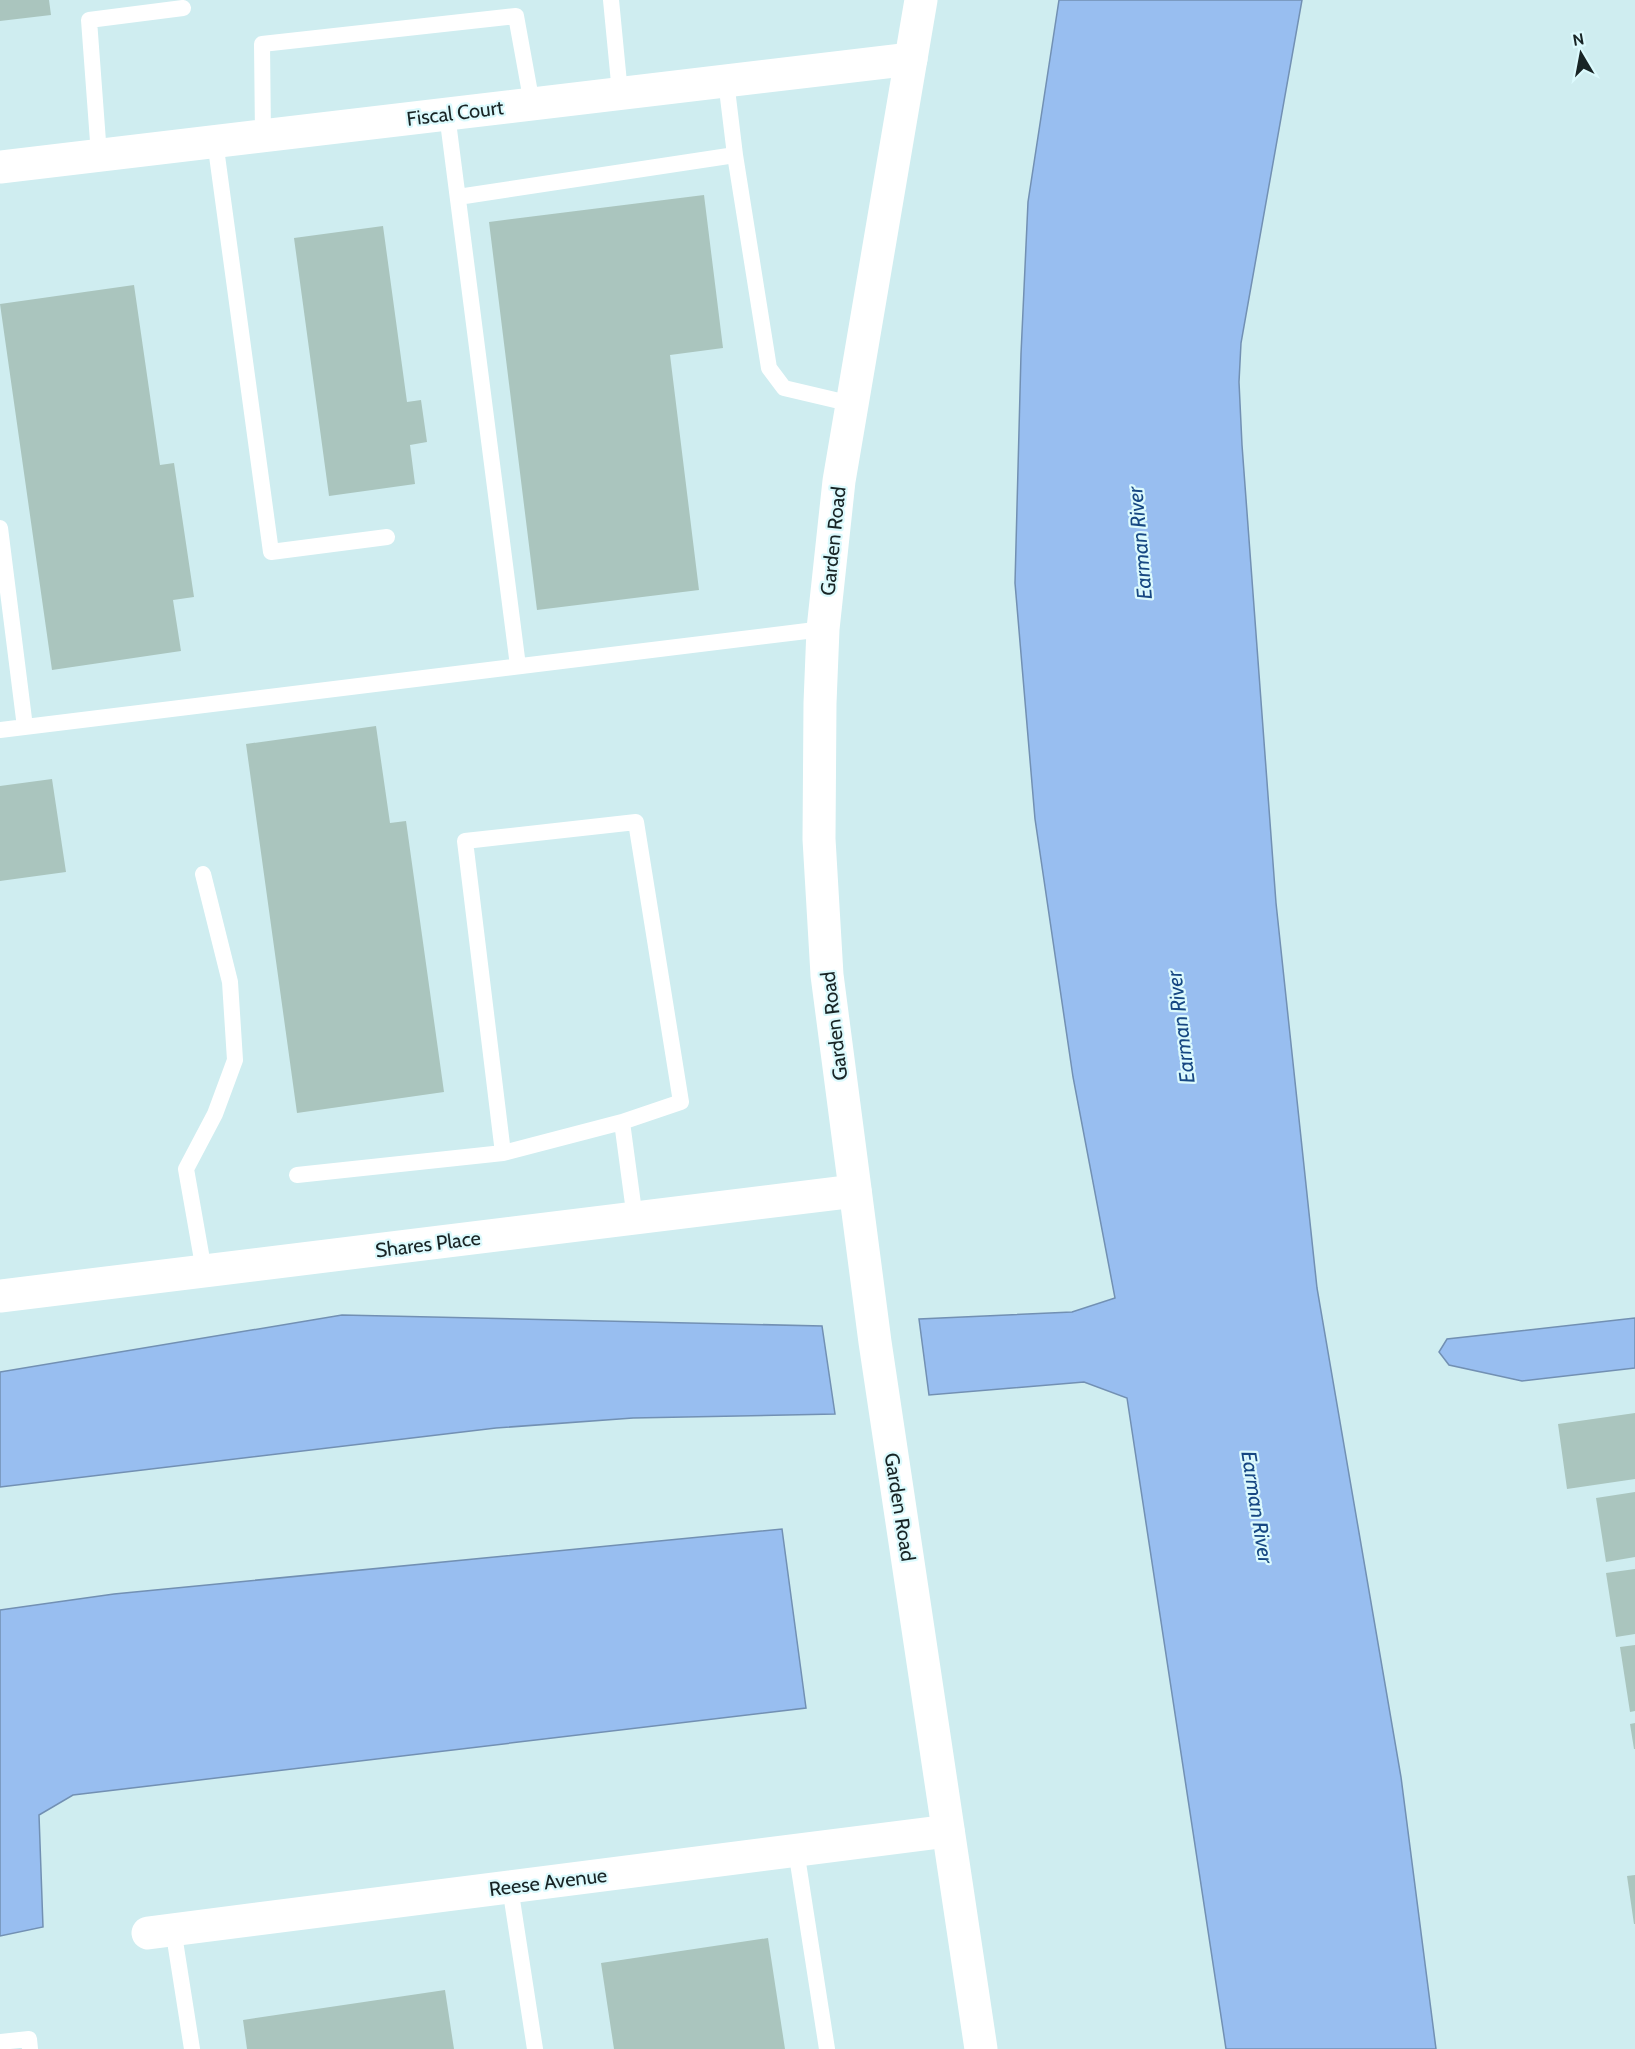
<svg xmlns="http://www.w3.org/2000/svg" width="1635" height="2049" viewBox="0 0 1635 2049" font-family="Cabin,sans-serif">
	<style>
		.water { fill: #98bef0; stroke: #7290b3; stroke-width: 1.5 }
		.building { fill: #aac5be }
		.lines { fill: none; stroke-linecap: round; stroke-linejoin: round }
		.lane { stroke: #fff; stroke-width: 16 }
		.street { stroke: #fff; stroke-width: 33 }
		.secondary { stroke: #fff; stroke-width: 33 }
		.labels { text-anchor: middle; stroke-width: 4.5; stroke-linejoin: round; paint-order: stroke }
		.street-label { font-size: 20px; fill: #182425; stroke: #dcfafd }
		.water-label { font-size: 21px; font-style: italic; fill: #164782; stroke: #dcfafd }
	</style>
	<rect width="100%" height="100%" fill="#cfedf0"/>
	<!-- water -->
	<path class="water" d="M1059 0H1302L1241 343 1239 382 1242 445 1276 903 1317 1288 1401 1777 1436 2049H1226L1127 1398 1084 1382 929 1395 919 1319 1072 1312 1115 1298 1073 1077 1035 819 1015 583 1021 354 1028 202Z
		M342 1315 822 1326 835 1414 633 1418 496 1428 0 1487V1372Z
		M1635 1318V1368L1522 1381 1449 1365 1439 1352 1447 1339Z
		M782 1529 806 1708 73 1795 39 1815 43 1927 0 1936V1610L114 1594Z"/>
	<!-- building -->
	<path class="building" d="M0 0H49L51 15 0 21Z
		M704 195 723 348 670 355 699 590 537 610 489 222Z
		M383 226 407 402 421 400 427 442 410 445 415 484 329 496 294 238Z
		M134 285 160 465 174 463 194 597 173 600 181 651 52 670 0 304Z
		M376 726 390 823 406 821 444 1092 297 1113 246 744Z
		M52 779 66 872 0 881V786Z
		M1635 1413V1479L1567 1489 1558 1424Z
		M1635 1492V1557L1606 1562 1596 1498Z
		M1635 1569V1634L1616 1637 1606 1573Z
		M1635 1645V1711L1630 1712 1620 1647Z
		M1635 1723V1749H1634L1630 1724Z
		M1635 1875V1924H1634L1627 1876Z
		M768 1938 785 2049H614L601 1963Z
		M445 1990 454 2049H247L243 2020Z"/>
	<g class="lines">
		<!-- lane -->
		<path class="lane" d="M611 0 620 93
			M447 114 518 666
			M263 136 262 44 516 16 532 104
			M215 141 271 552 387 537
			M99 155 89 20 183 8
			M735 155 769 368 784 388 852 404
			M458 197 735 155 726 81
			M0 528 25 727
			M0 730 823 629
			M203 874 230 982 235 1060 215 1114 186 1169 204 1271
			M503 1153 622 1122
			M297 1175 503 1153 465 841 636 822 681 1102 622 1122 635 1219
			M796 1850 827 2049
			M510 1887 535 2049
			M185 1929 175 1941 192 2049
			M0 2042 29 2039 30 2049"/>
		<!-- street -->
		<path class="street" d="M0 167 911 59
			M0 1296 855 1191
			M148 1933 948 1831"/>
		<!-- secondary -->
		<path class="secondary" d="M921 0 839 481 823 629 820 703 819 839 827 975 875 1342 981 2049"/>
	</g>
	<g class="labels">
		<!-- street labels -->
		<g class="street-label">
			<text transform="translate(455 113) rotate(-7)" y="7">Fiscal Court</text>
			<text transform="translate(833 541) rotate(-84)" y="7">Garden Road</text>
			<text transform="translate(834 1026) rotate(-97)" y="7">Garden Road</text>
			<text transform="translate(428 1244) rotate(-7)" y="7">Shares Place</text>
			<text transform="translate(900 1507) rotate(81)" y="7">Garden Road</text>
			<text transform="translate(548 1882) rotate(-7)" y="7">Reese Avenue</text>
		</g>
		<!-- water labels -->
		<g class="water-label">
			<text transform="translate(1140 543) rotate(-95)" y="7">Earman River</text>
			<text transform="translate(1181 1027) rotate(-97)" y="7">Earman River</text>
			<text transform="translate(1257 1507) rotate(81)" y="7">Earman River</text>
		</g>
	</g>
	<!-- north arrow -->
	<g transform="translate(1581 54) rotate(350)" stroke="#dcfafd" stroke-width="4.5" paint-order="stroke">
	<path d="M0-4.5L10 22L0 15L-10 22Z" fill="#182425"/>
	<text y="-9" font-size="16" font-weight="bold" text-anchor="middle" fill="#182425">N</text>
	</g>
</svg>
